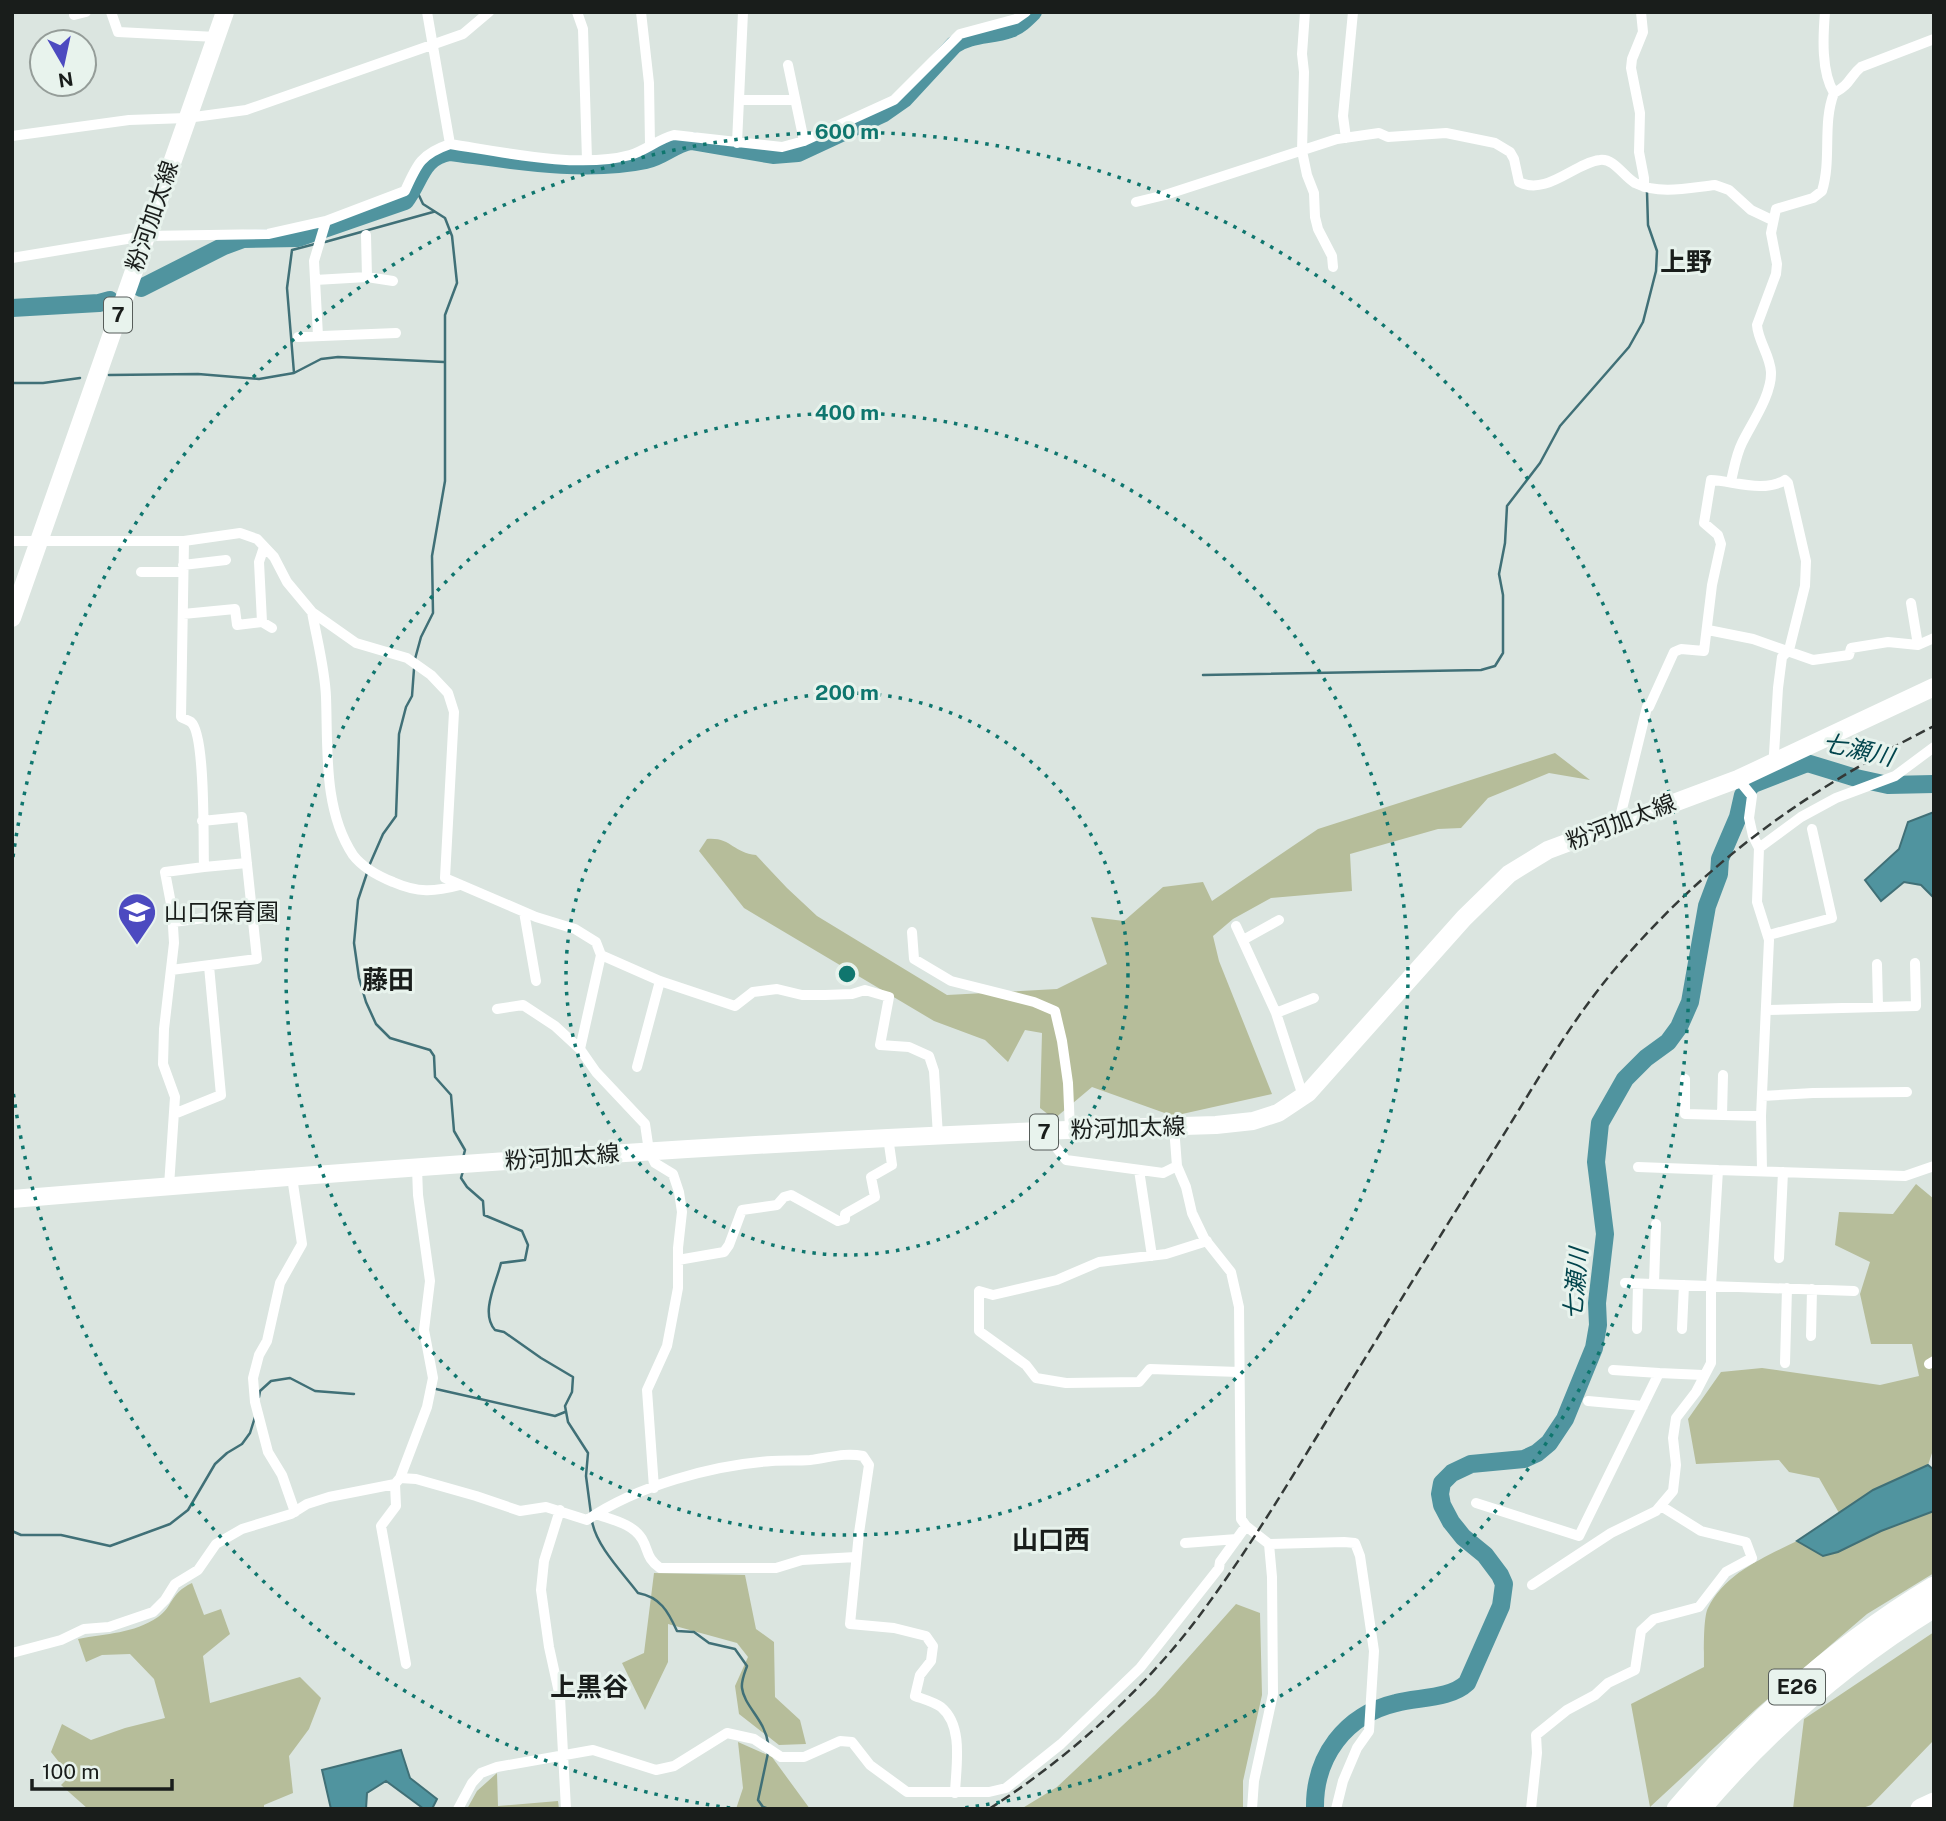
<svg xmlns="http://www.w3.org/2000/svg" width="1946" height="1821" viewBox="0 0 1946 1821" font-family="'Public Sans','Noto Sans JP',sans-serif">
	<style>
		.green { fill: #b6bd9a }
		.water { fill: #50949f; stroke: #407077; stroke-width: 2 }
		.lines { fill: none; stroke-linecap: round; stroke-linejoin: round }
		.stream { stroke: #407077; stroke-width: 2.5 }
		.river { stroke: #50949f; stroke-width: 18 }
		.minor { stroke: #fff; stroke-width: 10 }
		.primary { stroke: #fff; stroke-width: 18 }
		.motorway { stroke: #fff; stroke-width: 21 }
		.rail { stroke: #343937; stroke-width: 2.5; stroke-dasharray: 10 5; stroke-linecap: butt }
		.ring { fill: none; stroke: #0f766e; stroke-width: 3.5; stroke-dasharray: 3.5 7 }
		.labels { text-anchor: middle; stroke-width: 6; stroke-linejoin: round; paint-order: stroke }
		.shield { fill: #e8f3ed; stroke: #575d5a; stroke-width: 2 }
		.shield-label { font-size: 21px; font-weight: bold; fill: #191d1b }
		.street-label { font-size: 23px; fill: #191d1b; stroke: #e8f3ed }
		.poi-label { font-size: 23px; fill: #191d1b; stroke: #e8f3ed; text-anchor: start }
		.water-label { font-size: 24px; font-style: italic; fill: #01444c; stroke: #e8f3ed }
		.quarter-label { font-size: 26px; font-weight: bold; fill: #191d1b; stroke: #e8f3ed }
		.centre { fill: #0f766e; stroke: #e8f3ed; stroke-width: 3.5 }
		.ring-label { font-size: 21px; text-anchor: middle; font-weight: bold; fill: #0f766e; stroke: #e8f3ed; stroke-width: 6; stroke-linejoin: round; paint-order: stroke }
	</style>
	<rect width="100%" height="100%" fill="#dbe5e0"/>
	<!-- green -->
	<path class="green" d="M1555 753 1590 780 1549 773 1488 798 1461 828 1438 829 1350 854 1352 891 1271 898 1233 919 1213 936 1219 961 1272 1094 1173 1116 1092 1087 1054 1119 1040 1108 1042 1033 1025 1030 1008 1062 985 1040 934 1021 744 908 699 851 707 839C731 837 733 853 756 855L787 888 817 916 947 995 1057 989 1107 964 1091 917 1124 921 1163 887 1203 882 1212 901 1318 829Z
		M1916 1184 1934 1199V1447L1928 1465 1873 1490 1839 1513 1819 1478 1789 1472 1779 1460 1696 1464 1688 1419 1721 1372 1762 1368 1880 1385 1919 1376 1912 1344H1871L1860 1294 1870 1262 1835 1245 1839 1212 1893 1214Z
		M1934 1511V1573L1867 1614 1755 1710 1650 1807 1631 1704 1704 1667C1704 1655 1703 1617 1708 1608 1725 1573 1765 1557 1797 1541L1823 1556 1838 1552 1881 1531Z
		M654 1573 745 1575 756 1629 774 1642 775 1697 800 1720 806 1744 779 1745 739 1714 735 1686 748 1657 737 1643 668 1624V1662L645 1710 622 1663 644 1653Z
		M192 1583 204 1615 221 1609 230 1634 203 1656 210 1703 300 1677 321 1698 309 1729 289 1756 293 1793 264 1805V1809H88L61 1785 70 1776 51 1752 62 1724 91 1740 125 1728 165 1718 154 1679 130 1654 102 1655 86 1662 78 1639C107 1633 133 1634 158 1617 173 1607 169 1594 192 1583Z
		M1236 1604 1260 1613 1262 1695 1243 1781V1809H1021L1057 1787 1155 1695Z
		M1934 1632V1740L1871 1805 1860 1809H1793L1804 1719Z
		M738 1742 772 1757 810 1809H736L743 1788Z
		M497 1773 498 1806 558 1801 559 1809H467L477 1791Z"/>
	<!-- water -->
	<path class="water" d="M1934 812V898L1921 885 1904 882 1881 901 1865 880 1899 849 1908 822Z
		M1928 1465 1934 1470V1511L1881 1531 1838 1552 1823 1556 1797 1541 1873 1490Z
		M401 1750 410 1778 437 1799 432 1809H424L386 1781 367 1793 366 1809H331L322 1770Z"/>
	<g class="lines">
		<!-- stream -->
		<path class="stream" d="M415 187 423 204 445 218 452 236 457 283 445 315V481L432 556 433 613 421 637 415 659
			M325 242 433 212
			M294 373 287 288 292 250 315 244
			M109 375 198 374 259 379 294 373 321 359 338 357 444 362
			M12 383H43L80 378
			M1203 675 1481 670 1495 666 1503 653V595L1499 574 1505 543 1507 506 1540 463 1560 426 1629 347 1643 322 1656 271 1657 251 1648 225 1647 192
			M369 866 383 834 396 816 399 734 406 707 412 696 414 669
			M367 873 358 900 354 943 359 978 366 1002 376 1024 390 1038 430 1050 434 1056 435 1077 451 1095 454 1131 465 1150 463 1158
			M463 1171 461 1178 467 1187 483 1201 484 1215 522 1231 528 1245 525 1260 501 1263C496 1284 480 1313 495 1330L504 1332 541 1358 573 1377 572 1392 565 1406 568 1422 588 1453 586 1476 591 1514
			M436 1389 555 1416 565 1412
			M259 1397 260 1391 271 1381 290 1378 315 1391 354 1394
			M592 1521C596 1546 623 1573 638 1593 660 1597 668 1611 677 1631L694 1632 709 1643 735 1649 747 1666C745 1672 741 1681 742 1688 744 1706 765 1720 768 1743
			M12 1531 21 1535H61L110 1546 170 1524 188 1510 215 1464 227 1453 242 1444 250 1433 255 1417
			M768 1753 758 1800 763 1807 769 1809"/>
		<!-- river -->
		<path class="river" d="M141 288 224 246 243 239 298 238 405 201C421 180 421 157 450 152 512 160 585 173 646 160 662 157 674 144 691 141L773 155 798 153 884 113 904 99 954 45C971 33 991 36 1010 29 1019 26 1026 19 1033 12
			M12 308 99 303 110 300
			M1315 1809C1314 1757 1345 1715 1396 1703 1419 1697 1450 1699 1467 1683L1501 1606 1504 1584 1500 1575 1485 1555 1463 1537 1451 1522 1442 1505 1440 1494 1442 1483 1452 1473 1471 1464 1524 1459 1537 1453 1549 1443 1565 1419 1594 1348 1598 1325 1597 1303 1605 1234 1596 1162 1600 1123 1625 1079 1646 1058 1668 1042 1679 1027 1690 1002 1707 906 1719 874 1720 859 1738 817 1743 795 1753 784 1807 763 1856 778 1888 785 1934 784"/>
		<!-- minor -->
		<path class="minor" d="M111 12 118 32 216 37
			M427 12 450 144
			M577 12 583 29 587 160
			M641 12 649 83 650 145
			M1305 12 1302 54 1304 72 1302 151 1307 175 1314 193 1315 217 1318 229 1332 256 1333 267
			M1641 12 1643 32 1632 59 1631 68 1640 113 1639 152 1644 178V187
			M1825 12C1823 36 1821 72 1834 93
			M74 15 86 12
			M788 65 804 141
			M739 100H795
			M12 136 129 120 187 118 246 110 463 34 489 12
			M1346 138 1343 116 1353 12
			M737 143 743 12
			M1136 202 1165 195 1337 139 1379 133 1388 137 1446 133 1495 143 1510 152 1514 159 1519 182C1547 196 1574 163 1600 160 1614 158 1624 177 1635 183 1660 195 1688 188 1715 185L1729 190 1751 210 1772 220
			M366 235 367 277
			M12 258 145 236 268 234 326 221 405 191C417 164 421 154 450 144 502 152 579 169 630 155 645 151 658 139 674 135L782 147 804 141 894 100 960 34 1016 19 1026 12
			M315 280 367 277 393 281
			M318 336 314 261 326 221
			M298 337 396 333
			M1731 481C1734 469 1736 455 1742 443 1751 424 1772 395 1771 372 1770 355 1758 341 1757 325L1776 274 1777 264 1771 233 1776 209 1813 198 1822 191C1832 159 1822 124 1834 93 1851 84 1849 77 1861 67L1934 39
			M12 541H184L240 533 257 539 274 557 287 582 312 612 356 643 407 658 431 675 448 693 454 712 445 878 536 917 575 929 596 942 601 955 580 1049 596 1072 645 1124 649 1151 655 1163 673 1174 679 1192 682 1212 678 1248V1288L667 1346 647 1390 654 1488
			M183 565 226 560
			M141 572H183
			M1911 603 1918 645
			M312 612C317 640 325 669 326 697 328 748 323 810 353 855 363 868 378 876 393 882 418 893 434 892 460 885
			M183 614 235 609 237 625 262 622 272 628
			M262 622 259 562 264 547
			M1708 630 1753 639 1813 660 1849 655 1851 648 1888 642 1918 645 1934 638
			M1738 779 1752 796 1749 818 1753 836 1759 848 1757 902 1769 940 1761 1116 1762 1170
			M1623 822 1621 813 1647 707H1649L1674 652 1681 649 1704 651 1712 585 1721 544 1718 535 1704 523 1711 480C1733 481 1764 493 1785 480L1788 483 1806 561 1805 586 1789 650 1782 657 1778 688 1774 754 1777 760
			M1759 848 1801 817 1836 798 1895 776 1934 747
			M204 867 247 863
			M524 912 536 981
			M173 922 252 912
			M1236 926 1276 1013 1303 1096
			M912 932 914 959 951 981 1034 1002 1055 1011 1062 1041 1068 1083 1070 1130
			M1769 935 1832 918 1812 829
			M1243 940 1279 920
			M601 955 660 981 735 1006 753 992 777 989 802 995H825L852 994 865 990 889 997 880 1045 909 1047 929 1056 934 1071 938 1136
			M1877 964 1878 1007
			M171 970 257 959 242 817 202 821
			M497 1009 523 1005 555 1026 580 1049
			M1767 1010 1916 1006 1915 963
			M1276 1013 1314 998
			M637 1067 660 981
			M1685 1079V1114L1761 1116
			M1762 1096 1813 1093 1907 1092
			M174 1114 221 1095 209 966
			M1722 1115 1723 1075
			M1174 1127 1177 1166 1186 1187 1192 1213 1204 1238 1231 1272 1239 1307 1241 1519 1246 1526 1269 1544 1344 1542 1355 1543 1360 1556 1374 1651 1369 1731 1357 1748 1343 1781 1336 1809
			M1044 1132 1066 1160 1163 1173 1177 1166
			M1638 1167 1718 1170
			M1139 1170 1152 1256
			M292 1177 302 1244 280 1283 267 1341 259 1355 253 1378 255 1402 268 1452 282 1475 295 1512
			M169 1186 175 1097 163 1064 164 1029 174 943 172 909 165 872 204 867C203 842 206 735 191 722 188 720 184 719 181 717L184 541
			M1207 1241 1166 1254 1099 1262 1057 1280 993 1295 979 1291V1331L1026 1365 1036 1378 1066 1383 1139 1382 1150 1369 1239 1372
			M1779 1258 1783 1172
			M678 1260 724 1252 729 1245 742 1210 777 1205 784 1197 791 1195 838 1221 845 1219V1214L875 1197 871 1177 892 1165 888 1137
			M1625 1283 1854 1291
			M1654 1284 1656 1224
			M1637 1329 1638 1284
			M1682 1329 1684 1285
			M1811 1336 1812 1289
			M1785 1363 1787 1288
			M1929 1364 1934 1361
			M1613 1370 1659 1373
			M1588 1401 1643 1406
			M400 1478 416 1479 476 1496 520 1511 546 1507 587 1520C636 1486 713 1465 772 1461 784 1460 797 1461 810 1460 829 1458 844 1452 863 1456L869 1465 859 1533 850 1624 894 1628 926 1636 933 1646 931 1661 920 1675 915 1696C923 1699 934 1702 941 1707 964 1726 956 1766 955 1793
			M395 1484 396 1506 381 1526 406 1664
			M1476 1503 1579 1536 1659 1373 1703 1375
			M560 1510 544 1561 541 1590 549 1647 560 1697 566 1809
			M596 1514C612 1520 632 1523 642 1539 649 1551 646 1558 660 1568H776L802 1560 856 1557
			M1185 1543 1237 1539
			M1532 1585 1611 1533 1656 1511 1673 1491 1676 1465 1673 1438 1676 1418 1696 1392 1711 1363V1286L1718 1170 1905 1176 1934 1166
			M12 1653 61 1640 84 1629 109 1627 153 1612 165 1600 175 1584 198 1570 216 1544 242 1529 291 1514 307 1504 329 1497 395 1484 400 1478 427 1407 433 1378 424 1330 430 1281 418 1195 417 1168
			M458 1809 472 1783 481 1773 497 1767 593 1750 656 1770 674 1766 727 1733 754 1739 781 1757H804L840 1741 852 1742 870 1765 907 1792H989L1006 1788 1061 1744 1140 1668 1219 1568 1220 1562 1246 1526
			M1252 1809 1254 1781 1273 1694 1272 1577 1269 1544
			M1531 1809 1537 1753 1536 1735 1567 1710 1595 1695 1608 1683 1635 1670 1641 1631 1654 1619 1699 1607 1726 1572 1752 1558 1746 1542 1701 1531 1661 1506"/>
		<!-- primary -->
		<path class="primary" d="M12 618 225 12
			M12 1199C413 1166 814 1136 1216 1125L1253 1121 1278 1113 1308 1093 1464 918 1509 874 1548 850 1738 779 1934 687"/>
		<!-- motorway -->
		<path class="motorway" d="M1677 1809C1752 1722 1836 1646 1934 1587
			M1700 1809C1767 1730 1846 1661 1934 1607
			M1921 1809 1934 1803"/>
		<!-- rail -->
		<path class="rail" d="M989 1809C1064 1761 1135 1698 1190 1628 1241 1562 1284 1490 1327 1420 1385 1326 1442 1232 1501 1139 1537 1081 1571 1021 1615 969 1708 860 1807 790 1934 726"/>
	</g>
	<!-- distance rings -->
	<g class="ring">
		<circle cx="847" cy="974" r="281"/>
		<circle cx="847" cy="974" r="561"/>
		<path d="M730 1808A842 842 0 0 1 13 1091M13 857A842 842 0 1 1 964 1808"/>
	</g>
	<!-- icons -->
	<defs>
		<g id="school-pin" transform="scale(2.0125)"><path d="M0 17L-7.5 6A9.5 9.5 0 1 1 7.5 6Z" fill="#4c4ac0" stroke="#e8f3ed"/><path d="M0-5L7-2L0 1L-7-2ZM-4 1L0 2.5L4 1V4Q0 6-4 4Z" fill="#fff"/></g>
	</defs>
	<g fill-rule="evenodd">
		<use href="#school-pin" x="137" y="912"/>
	</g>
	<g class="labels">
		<!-- shield labels -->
		<g class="shield">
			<rect x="104" y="297.5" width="28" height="35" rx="5"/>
			<rect x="1030" y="1114.5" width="28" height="35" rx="5"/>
			<rect x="1769" y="1669.5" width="56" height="35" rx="5"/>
		</g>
		<g class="shield-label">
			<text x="118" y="322">7</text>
			<text x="1044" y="1139">7</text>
			<text x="1797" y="1694">E26</text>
		</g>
		<!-- street labels -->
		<g class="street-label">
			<text transform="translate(152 216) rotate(-71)" y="8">粉河加太線</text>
			<text transform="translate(1621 822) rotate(-21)" y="8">粉河加太線</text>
			<text transform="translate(1128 1128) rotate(-2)" y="8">粉河加太線</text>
			<text transform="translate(562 1157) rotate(-4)" y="8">粉河加太線</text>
		</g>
		<!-- poi labels -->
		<g class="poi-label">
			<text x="164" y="920">山口保育園</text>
		</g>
		<!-- water labels -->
		<g class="water-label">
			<text transform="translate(1858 750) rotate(13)" y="8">七瀬川</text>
			<text transform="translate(1576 1284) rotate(-85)" y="8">七瀬川</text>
		</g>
		<!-- quarter labels -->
		<g class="quarter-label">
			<text x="1686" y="271">上野</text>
			<text x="388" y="989">藤田</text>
			<text x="1051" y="1549">山口西</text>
			<text x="589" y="1696">上黒谷</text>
		</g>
	</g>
	<circle cx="847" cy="974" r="10" class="centre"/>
	<g class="ring-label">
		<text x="847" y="139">600 m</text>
		<text x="847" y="420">400 m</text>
		<text x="847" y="700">200 m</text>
	</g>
	<!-- border -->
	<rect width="1946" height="1821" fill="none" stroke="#191d1b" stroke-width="28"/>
	<!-- north arrow -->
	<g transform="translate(63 63) rotate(171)"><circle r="33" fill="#e8f3ed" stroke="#959d99" stroke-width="2"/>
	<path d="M0-5L12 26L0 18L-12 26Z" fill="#4c4ac0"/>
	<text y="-10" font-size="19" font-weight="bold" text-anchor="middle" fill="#191d1b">N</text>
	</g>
	<!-- scale -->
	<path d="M32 1779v10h140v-10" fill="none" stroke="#191d1b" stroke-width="3.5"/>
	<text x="42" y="1779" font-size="21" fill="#191d1b" stroke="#e8f3ed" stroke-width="5" paint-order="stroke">100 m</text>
</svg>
